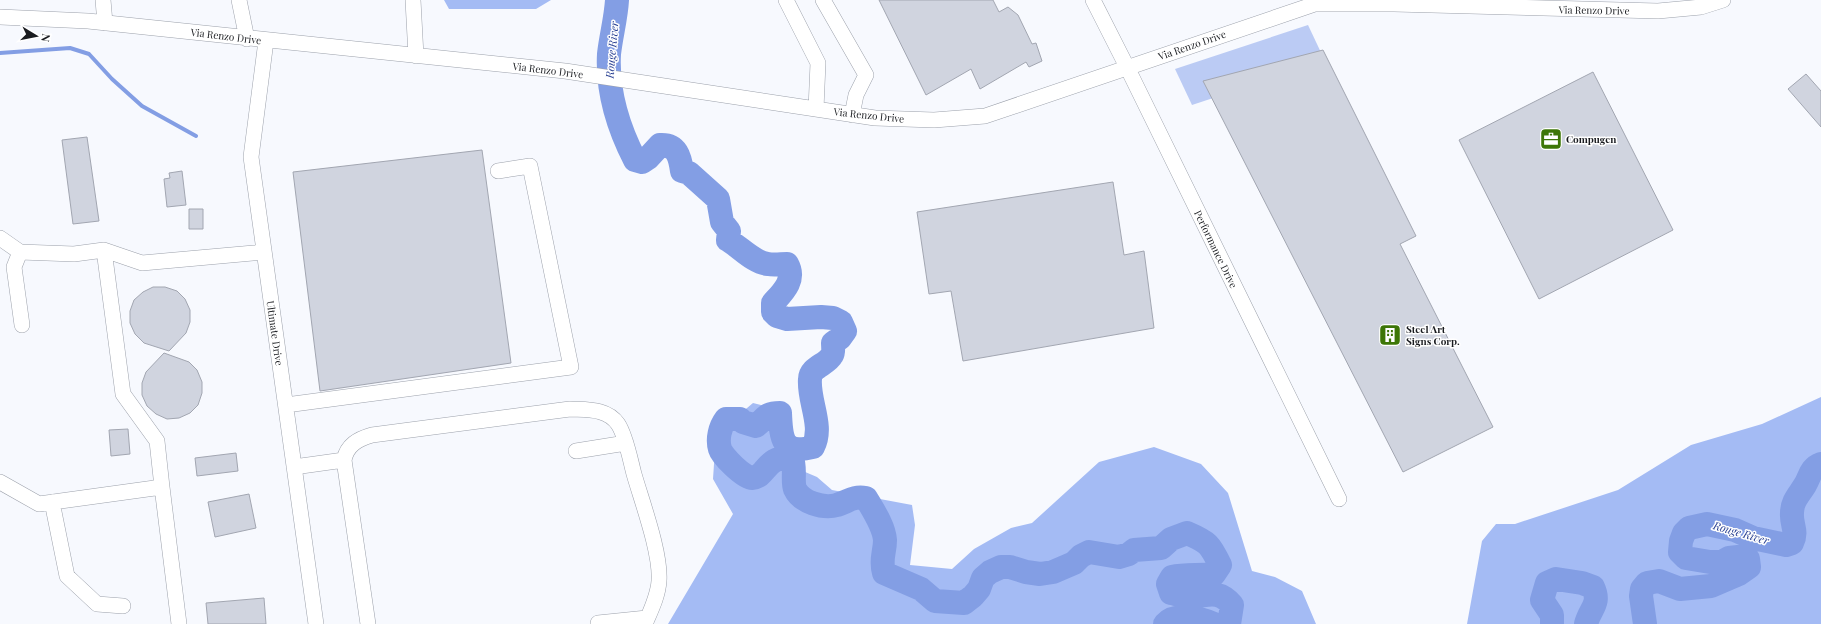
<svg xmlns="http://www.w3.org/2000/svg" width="1821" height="624" viewBox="0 0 1821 624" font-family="'Playfair Display',serif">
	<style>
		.green { fill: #bbcbf4 }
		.forest { fill: #a4bbf4 }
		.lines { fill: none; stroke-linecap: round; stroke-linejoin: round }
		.stream { stroke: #839ee4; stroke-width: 4 }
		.river { stroke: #839ee4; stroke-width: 24 }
		.building { fill: #d0d4df; stroke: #a2a6b1 }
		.minor-casing { stroke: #9ca1ab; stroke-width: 16 }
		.minor { stroke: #fff; stroke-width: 15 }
		.labels { text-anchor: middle; stroke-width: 3; stroke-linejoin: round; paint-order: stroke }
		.street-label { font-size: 10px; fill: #191b1f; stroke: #fff }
		.poi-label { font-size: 10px; font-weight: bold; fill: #191b1f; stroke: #fff; text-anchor: start }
		.water-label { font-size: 11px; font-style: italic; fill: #294092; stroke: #fff }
	</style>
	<rect width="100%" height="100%" fill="#f7f9fe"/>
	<!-- green -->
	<path class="green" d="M1308 25 1325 61 1192 105 1175 69Z"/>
	<!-- forest -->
	<path class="forest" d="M444 0H551L536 9H449Z
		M1821 397V624H1467L1482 541 1496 524H1515L1618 490 1691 445 1762 424Z
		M753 403 780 410 786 423 783 450 791 466 817 477 832 490 912 505 915 525 910 565 952 569 974 549 1011 528 1032 523 1099 462 1154 447 1201 464 1228 493 1252 571 1275 577 1302 591 1316 624H668L733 514 713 479 716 434Z"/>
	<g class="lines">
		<!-- stream -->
		<path class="stream" d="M0 53 70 48 89 54 112 79 142 106 196 136"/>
		<!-- river -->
		<path class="river" d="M617 0C616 18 611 36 609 54 607 91 618 127 635 160L642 162 648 158 660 145C677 144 680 157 682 171L689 173 718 199 722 222 729 231 728 240C740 247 754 263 768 264 774 265 781 264 787 264 796 280 783 292 773 303V312L777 316 787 319 821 317 833 318 841 322 845 331 840 338 833 343C833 346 834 352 832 355 827 365 810 367 810 379 808 401 824 426 813 447 782 455 781 439 780 413 765 413 766 418 756 426L743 422 740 419H726C720 427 717 439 720 449 722 456 744 478 752 478 767 477 765 455 792 458 796 469 792 481 795 489 801 502 823 509 837 505 849 501 853 496 866 498 873 510 884 526 885 540 885 553 880 559 884 573L921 589 935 601 964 603 973 596 979 589 983 578 990 572 1001 567H1010L1026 572 1040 574 1053 572 1074 563 1081 556 1089 552 1119 557 1129 554 1134 550 1161 548 1171 539 1187 533C1208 542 1210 544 1220 565L1214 574C1200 576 1186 574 1172 577L1168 584 1171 593C1176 594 1182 596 1187 596 1205 598 1217 587 1232 605L1229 624
			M1165 624C1176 612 1200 618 1214 624
			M1552 624V615L1542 600 1547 583 1556 579 1582 583 1593 587C1601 604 1590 608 1586 624
			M1645 624 1641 596 1642 589 1647 583 1659 581 1680 589 1711 586 1739 574 1749 567 1748 559 1738 557 1729 558 1722 562H1710L1686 558 1680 552 1681 541 1684 533 1689 528 1707 524 1735 530 1753 538 1786 545 1792 543C1798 531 1791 525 1792 513 1792 501 1799 495 1805 485 1810 477 1810 468 1821 464"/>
	</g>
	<!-- building -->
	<path class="building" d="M879 0H993L999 12 1008 7 1018 15 1032 44 1036 43 1042 61 1029 67 1026 62 980 89 971 69 926 95Z
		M1323 50 1416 236 1400 244 1493 427 1403 472 1203 81Z
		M1593 72 1673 230 1539 299 1459 140Z
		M1806 74 1821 91V127L1788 89Z
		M87 137 99 221 73 224 62 140Z
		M482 150 511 363 320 391 293 172Z
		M182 171 186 205 167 207 164 179 170 178 169 173Z
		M1113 182 1124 255 1144 251 1154 328 963 361 951 291 929 294 917 212Z
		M189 209H203V229H189Z
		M153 287H165L177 291 185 299 190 310V322L186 333 169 351 144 343 135 334 130 323V311L134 300 143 292Z
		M164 353 189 362 197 370 202 382V393L198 405 190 413 179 418 167 419 156 414 147 406 142 395V383L146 372Z
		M128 429 130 454 111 456 109 430Z
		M236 453 238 471 197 476 195 458Z
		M249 494 256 528 215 537 208 502Z
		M264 598 266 624H208L206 603Z"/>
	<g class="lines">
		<!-- minor casing -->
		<g class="minor-casing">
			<path id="minor" d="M103 0 105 23
				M239 0 247 39
				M413 0 416 56
				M786 0 818 63 816 109
				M823 0 866 75 856 95 852 115
				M1093 0 1127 67 1339 499
				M0 17 88 21 565 71 875 118 934 120 985 116 1315 4H1394L1658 11 1701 7 1723 0
				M266 41 251 157 316 624
				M0 238 20 252 74 254 104 250 142 263 264 252
				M20 252 14 267 22 325
				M286 405 571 367 530 166 498 171
				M576 451 626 443
				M344 460C347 445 358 439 372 435L570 409C587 410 607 408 618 424 626 436 630 459 634 474 642 502 661 553 659 581 658 596 651 610 645 624
				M294 467 344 460 368 624
				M0 482 39 504 162 487 157 441 123 394 104 250
				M162 487 179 624
				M52 502 67 576 97 604 123 606
				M598 623 647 618"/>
		</g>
		<!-- minor -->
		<use href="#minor" class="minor"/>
	</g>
	<!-- icons -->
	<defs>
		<g id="office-square" transform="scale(1.15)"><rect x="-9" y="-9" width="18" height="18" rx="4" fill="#3d7607" stroke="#fff"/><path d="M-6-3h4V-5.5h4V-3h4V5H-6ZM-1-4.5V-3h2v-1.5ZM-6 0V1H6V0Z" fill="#fff"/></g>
		<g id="building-square" transform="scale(1.15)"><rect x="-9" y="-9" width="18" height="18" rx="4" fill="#3d7607" stroke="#fff"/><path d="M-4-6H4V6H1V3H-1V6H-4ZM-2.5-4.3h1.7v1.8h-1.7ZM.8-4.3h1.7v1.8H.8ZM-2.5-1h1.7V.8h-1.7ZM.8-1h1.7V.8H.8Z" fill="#fff"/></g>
	</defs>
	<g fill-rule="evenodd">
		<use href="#office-square" x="1551" y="139"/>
		<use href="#building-square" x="1390" y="335"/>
	</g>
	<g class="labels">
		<!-- street labels -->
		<g class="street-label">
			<text transform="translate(1594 10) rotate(1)" y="4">Via Renzo Drive</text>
			<text transform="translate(226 36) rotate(7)" y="4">Via Renzo Drive</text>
			<text transform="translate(1192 45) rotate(-19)" y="4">Via Renzo Drive</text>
			<text transform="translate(548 70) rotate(7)" y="4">Via Renzo Drive</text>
			<text transform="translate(869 115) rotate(6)" y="4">Via Renzo Drive</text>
			<text transform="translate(1216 249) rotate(64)" y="4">Performance Drive</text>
			<text transform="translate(275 333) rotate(82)" y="4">Ultimate Drive</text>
		</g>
		<!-- poi labels -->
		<g class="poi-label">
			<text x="1566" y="143">Compugen</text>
			<text x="1406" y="333">Steel Art<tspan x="1406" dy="12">Signs Corp.</tspan></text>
		</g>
		<!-- water labels -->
		<g class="water-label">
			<text transform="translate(612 50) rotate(-85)" y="4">Rouge River</text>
			<text transform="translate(1741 533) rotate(16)" y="4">Rouge River</text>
		</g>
	</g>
	<!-- north arrow -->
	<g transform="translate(36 36) rotate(100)" stroke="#ffffff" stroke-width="3" paint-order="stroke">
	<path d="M0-3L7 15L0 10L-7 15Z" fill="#191b1f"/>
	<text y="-6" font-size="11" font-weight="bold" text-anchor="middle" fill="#191b1f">N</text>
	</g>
</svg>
